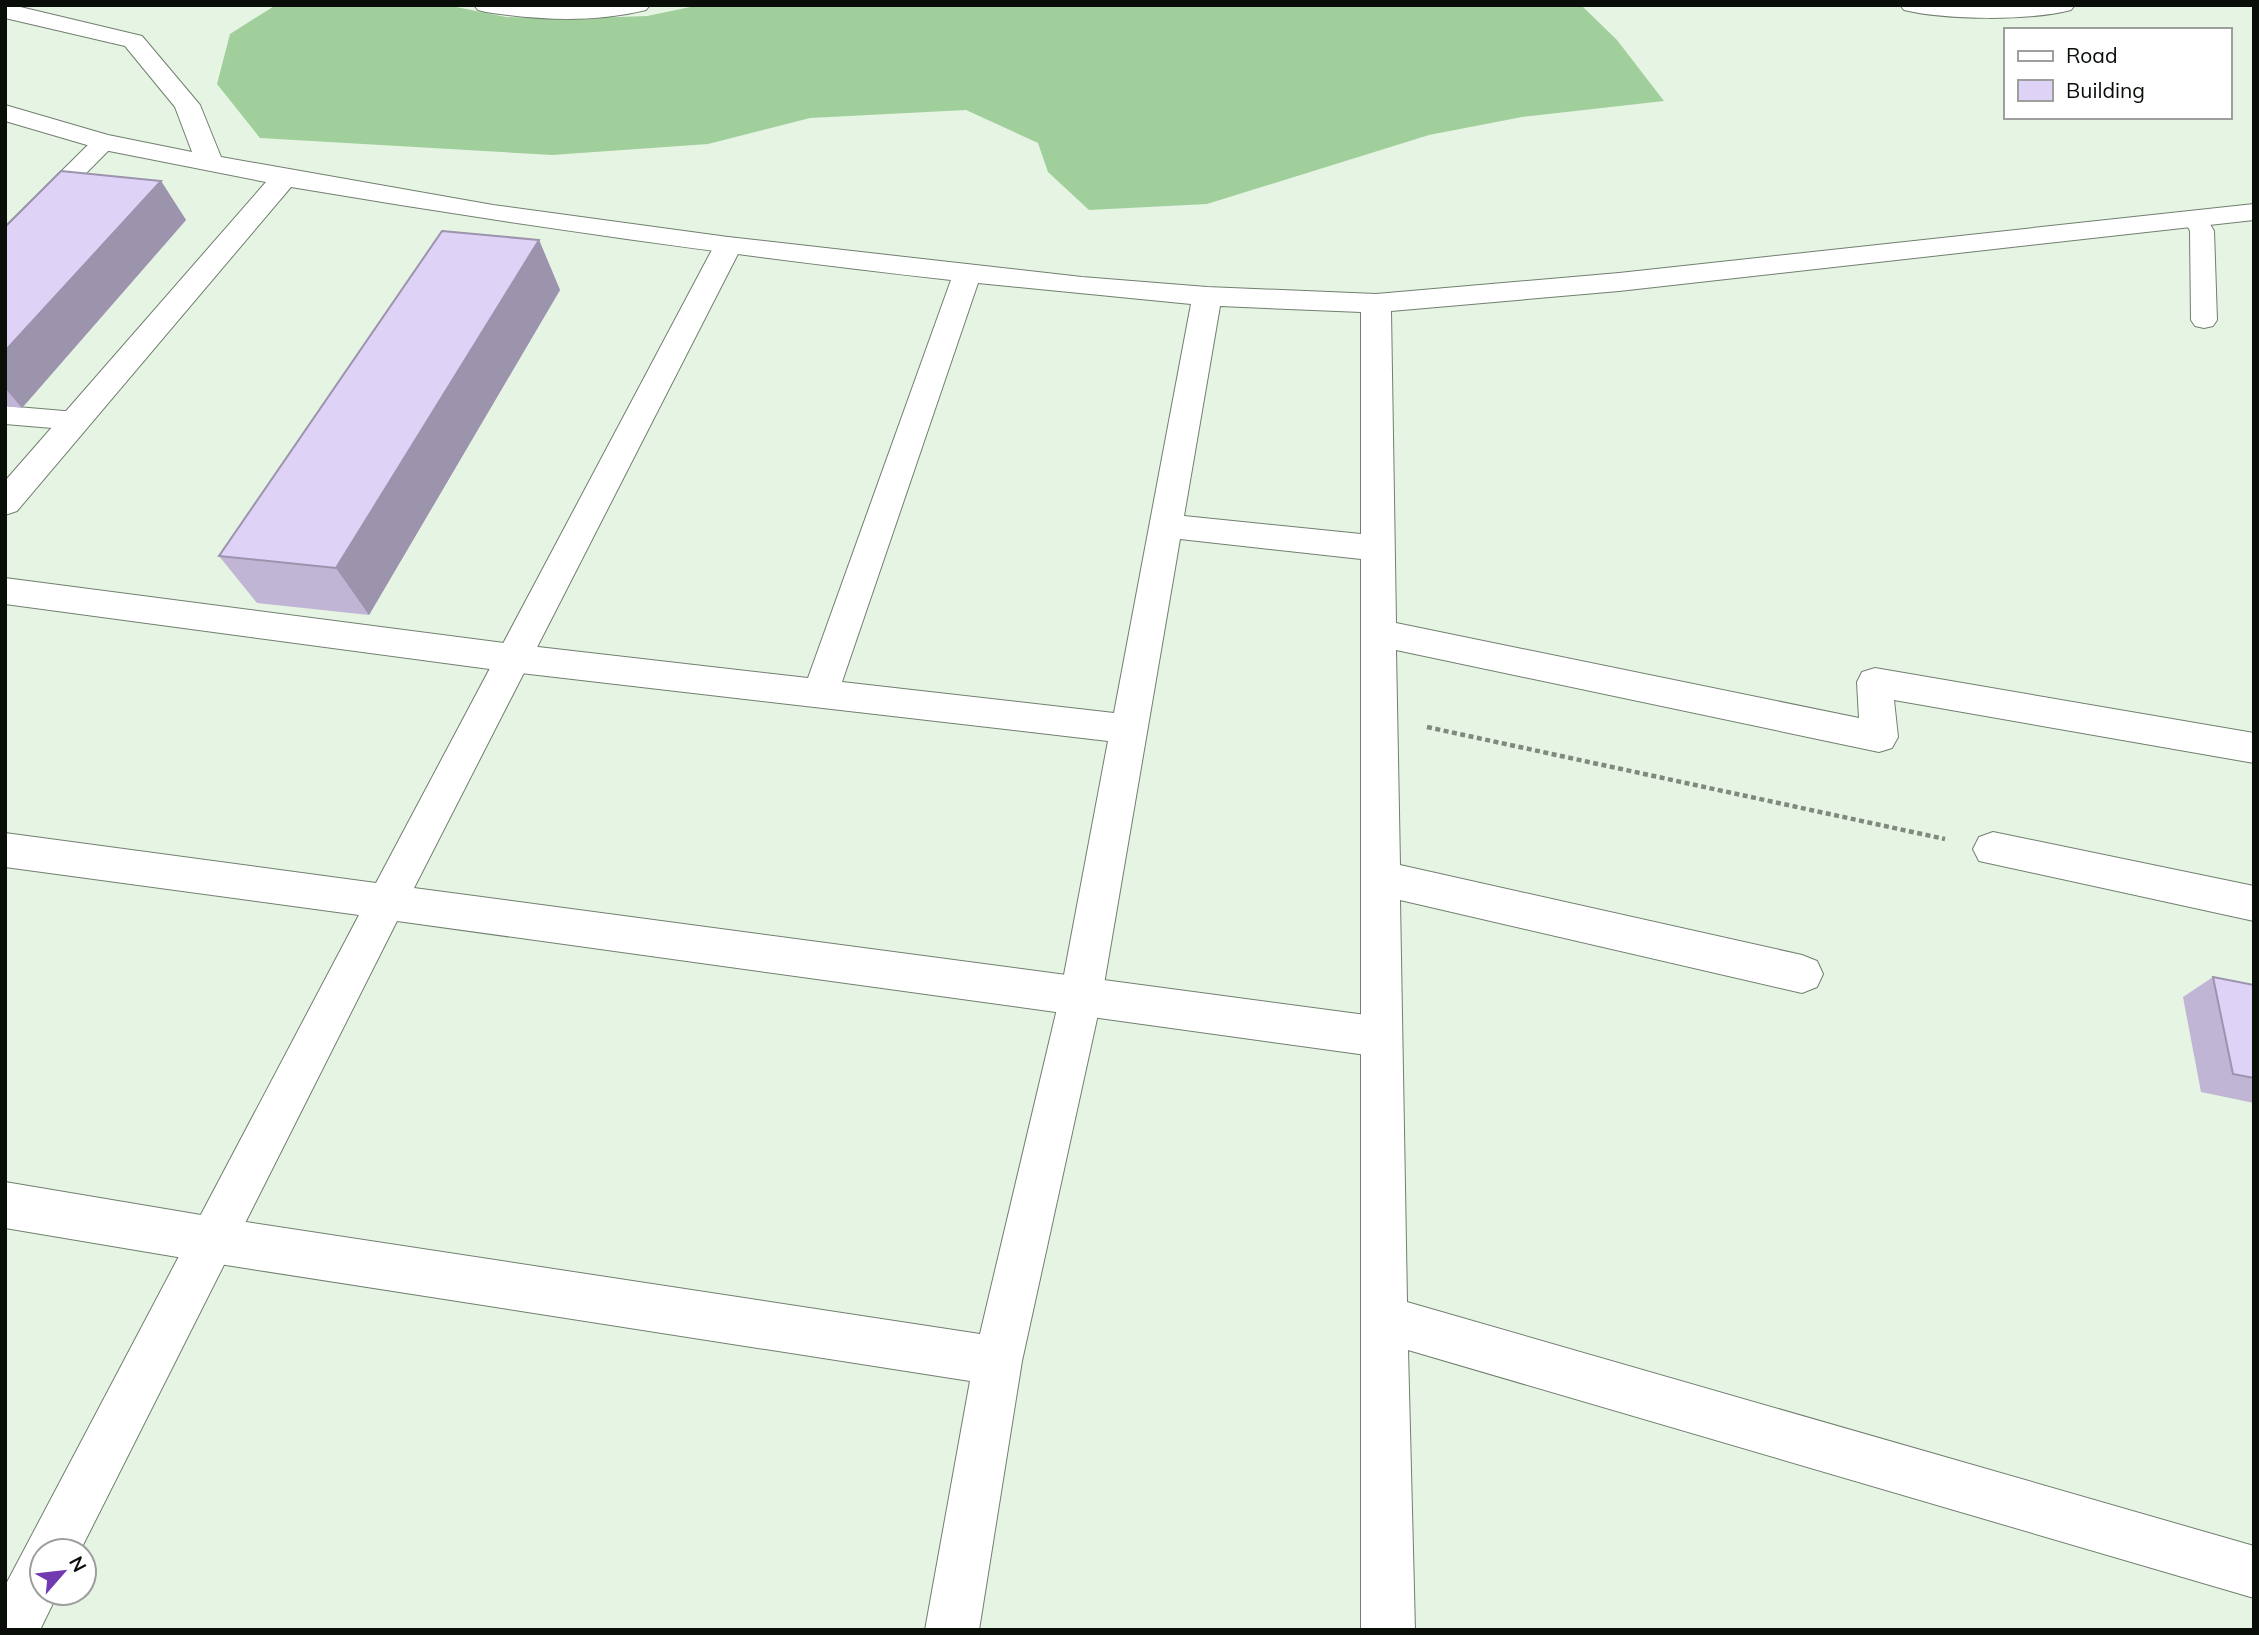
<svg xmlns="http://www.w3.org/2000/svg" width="2259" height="1635" viewBox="0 0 2259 1635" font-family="Mulish,sans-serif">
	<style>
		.forest { fill: #a1cf9c }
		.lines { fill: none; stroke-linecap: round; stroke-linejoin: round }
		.lane-casing { stroke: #717f6f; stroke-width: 2 }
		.street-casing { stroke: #717f6f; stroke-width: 2 }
		.secondary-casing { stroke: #717f6f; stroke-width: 2 }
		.path { stroke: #7f897e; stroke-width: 4.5; stroke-dasharray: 5 3.5; stroke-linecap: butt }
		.lane { fill: #fff; fill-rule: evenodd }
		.street { fill: #fff; fill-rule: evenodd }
		.secondary { fill: #fff; fill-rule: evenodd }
		.wall { fill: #c0b5d4 }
		.shaded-wall { fill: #9c93ad }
		.building { fill: #dfd2f7; stroke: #9c93ad; stroke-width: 2 }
	</style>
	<rect width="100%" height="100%" fill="#e5f4e3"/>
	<!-- forest -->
	<path class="forest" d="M276 5H446L506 17 563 19 647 16 700 5H1581L1617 40 1664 101 1522 117 1429 135 1207 204 1089 210 1048 172 1038 143 966 110 810 118 708 144 552 155 260 138 217 84 230 34Z"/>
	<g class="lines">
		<!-- lane casing -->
		<g class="lane-casing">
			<path id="lane" d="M104 135 112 137 115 142 112 147 14 246 5 248V227L96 137Z
				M2196 212 2204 214 2214 231 2217 320 2213 326 2204 328 2195 326 2191 320 2190 231 2184 219 2188 214Z
				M5 406 76 412 86 415 89 421 86 427 76 430 5 424Z"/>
		</g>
		<!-- street casing -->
		<g class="street-casing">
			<path id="street" d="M12 5 142 36 200 105 221 157 493 205 728 237 1082 277 1207 287 1376 294 1619 273 2254 204V220L1619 291 1391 311 1396 623 1859 718 1857 682 1862 672 1875 668 2254 733V763L1894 700 1898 737 1892 748 1879 752 1396 650 1400 865 1802 955 1817 961 1823 974 1817 987 1802 993 1400 900 1407 1302 2254 1546V1598L1408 1350 1415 1630H1361V559L1180 539 1102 996 1022 1361 979 1630H925L970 1381 213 1263 5 1228V1182L213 1217 980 1334 1060 996 1108 741 512 672 5 604V578L512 644 808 678 951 280C729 255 510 224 291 187L17 511 5 515V481L266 182 104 150 5 121V105L108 135 192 152 175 107 125 46 5 18V6ZM978 283 1191 304 1114 713 842 682ZM1220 306 1361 312V534L1184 516Z
				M474 5H650L646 10C593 23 540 20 486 12L478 10Z
				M1900 5H2075L2071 10C2029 21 1946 20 1904 10Z
				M1993 832 2254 886V921L1979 861 1973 849 1979 837Z"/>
		</g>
		<!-- secondary casing -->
		<g class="secondary-casing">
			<path id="secondary" d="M728 237 738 240 742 246 414 888 1381 1017 1396 1023 1402 1037 1396 1051 1381 1057 397 921 80 1551H42V1593H58L40 1630H5V1586L359 915 5 867V833L376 883 714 246 718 240Z"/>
		</g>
		<!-- path -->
		<path class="path" d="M1427 727 1945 839"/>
		<!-- lane -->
		<use href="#lane" class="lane"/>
		<!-- street -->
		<use href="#street" class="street"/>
		<!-- secondary -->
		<use href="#secondary" class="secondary"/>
	</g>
	<!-- wall -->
	<path class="wall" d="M161 181 186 220 22 408 5 406V227Z
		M539 240 560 290 369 615 257 603 219 556Z
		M2213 977 2254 985V1103L2201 1092 2183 997Z"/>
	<!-- shaded-wall -->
	<path class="shaded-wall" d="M161 181 186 220 22 408 5 388V351Z
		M539 240 560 290 369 615 336 568Z"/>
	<!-- building -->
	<path class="building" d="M61 171 161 181 5 351V227Z
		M442 231 539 240 336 568 219 556Z
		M2213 977 2254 985V1078L2233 1074Z"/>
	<!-- border -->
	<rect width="2259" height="1635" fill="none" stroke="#090e09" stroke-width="14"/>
	<!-- legend -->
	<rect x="2004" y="28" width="228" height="91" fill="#ffffff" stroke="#9d9f9d" stroke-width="2"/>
	<rect x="2018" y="51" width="35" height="10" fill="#ffffff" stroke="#9d9f9d" stroke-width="2"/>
	<text x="2066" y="63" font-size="21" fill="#090e09">Road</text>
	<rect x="2018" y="80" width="35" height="21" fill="#dfd2f7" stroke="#9d9f9d" stroke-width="2"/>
	<text x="2066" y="98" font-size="21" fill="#090e09">Building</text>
	<!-- north arrow -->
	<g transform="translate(63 1572) rotate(62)"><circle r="33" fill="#ffffff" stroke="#9d9f9d" stroke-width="2"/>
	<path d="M0-5L12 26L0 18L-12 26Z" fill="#713ab1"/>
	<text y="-10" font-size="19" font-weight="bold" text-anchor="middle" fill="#090e09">N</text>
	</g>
</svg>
